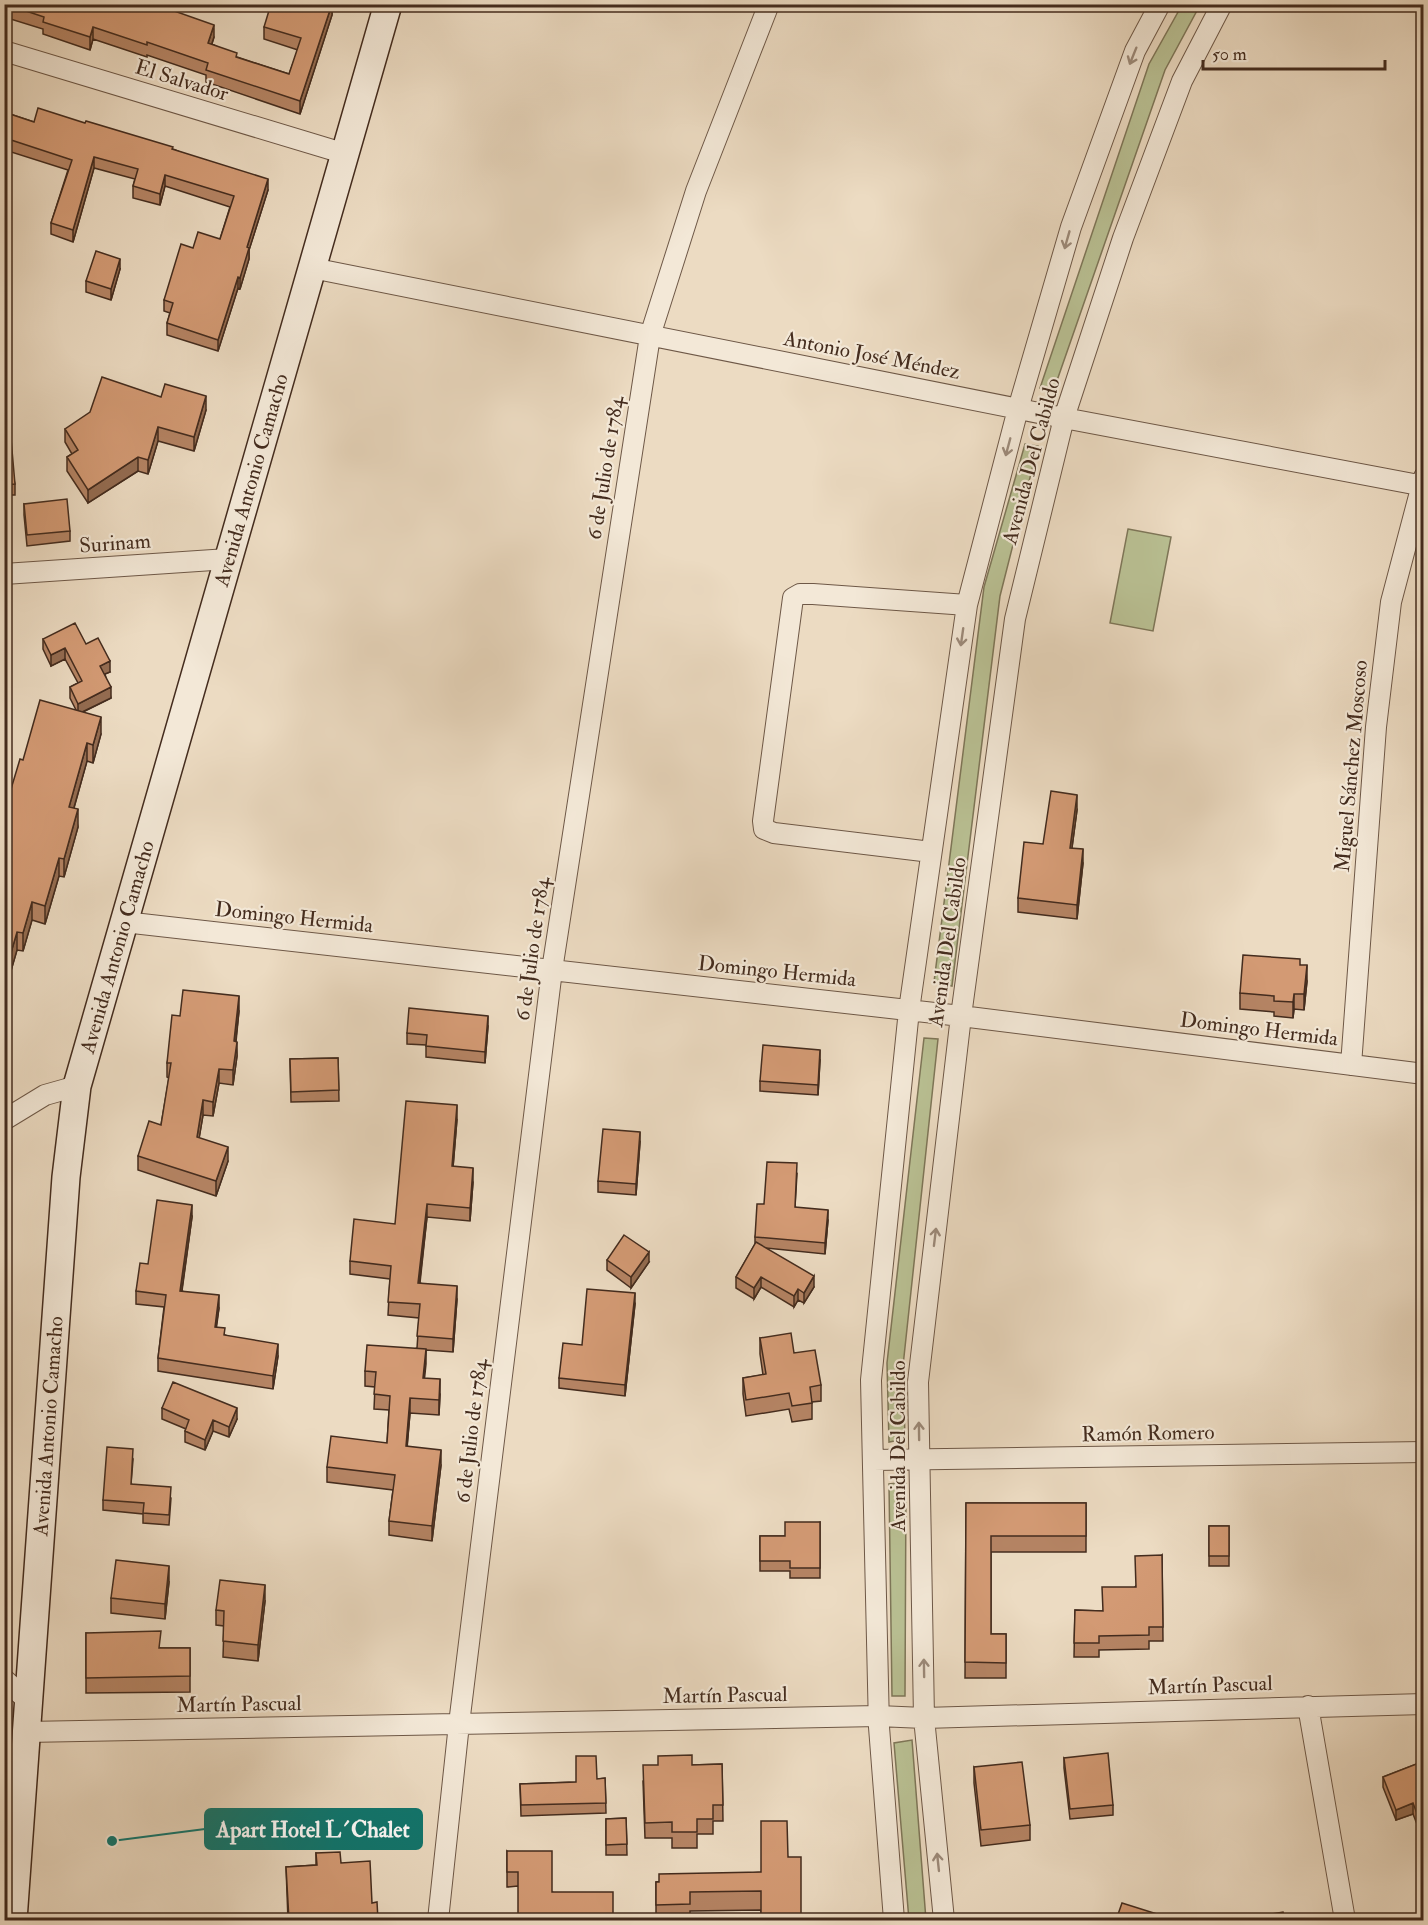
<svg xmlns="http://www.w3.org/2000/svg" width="1428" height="1925" viewBox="0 0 1428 1925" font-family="'IM FELL Double Pica',serif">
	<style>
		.green { fill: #b9c093; stroke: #7e7658; stroke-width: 1.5 }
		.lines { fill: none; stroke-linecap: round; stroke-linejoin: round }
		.street-casing { stroke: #6e5847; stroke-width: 22 }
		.secondary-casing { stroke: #442c1e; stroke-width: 30 }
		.street { stroke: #f3e8d7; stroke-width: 20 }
		.secondary { stroke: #f3e8d7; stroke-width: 27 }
		.wall { fill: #b58464; stroke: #442c1e; stroke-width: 1.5 }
		.shaded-wall { fill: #946c51; stroke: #442c1e; stroke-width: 1.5 }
		.building { fill: #d39a74; stroke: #442c1e; stroke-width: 1.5 }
		.oneway { stroke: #9c8a7a }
		.labels { text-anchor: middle; stroke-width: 4.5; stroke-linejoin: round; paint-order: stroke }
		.street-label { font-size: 21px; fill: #442c1e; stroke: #f3e8d7 }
		.leader { fill: none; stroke: #0f766e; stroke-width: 2 }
		.callout-dot { fill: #0f766e; stroke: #f3e8d7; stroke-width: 2 }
		.callout { fill: #0f766e; stroke: #0f766e; stroke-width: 2 }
		.callout-label { font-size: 22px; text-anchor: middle; font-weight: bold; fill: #fff }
	</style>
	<rect width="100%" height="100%" fill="#ecdbc2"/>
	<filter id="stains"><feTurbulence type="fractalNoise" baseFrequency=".00333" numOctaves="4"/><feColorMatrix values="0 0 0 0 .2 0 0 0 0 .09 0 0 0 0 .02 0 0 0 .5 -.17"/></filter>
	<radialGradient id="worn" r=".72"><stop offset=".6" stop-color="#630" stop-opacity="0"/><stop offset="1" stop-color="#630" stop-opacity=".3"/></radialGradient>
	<!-- green -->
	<path class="green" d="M1182 5H1200L1165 70 1053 392 1040 388 1149 64Z
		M1025 444 1038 446 1000 596 952 986 934 982 984 587Z
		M1128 529 1171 537 1153 631 1110 623Z
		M924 1038 938 1039 903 1366 905 1439 889 1442 887 1363Z
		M906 1482 905 1696H892L889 1484Z
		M912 1740 926 1920H909L894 1743Z"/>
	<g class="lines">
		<!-- street casing -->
		<g class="street-casing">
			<path id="street" d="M4 51 346 154
				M312 268 1064 418 1424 486
				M4 574 228 559
				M931 852 774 833 764 829 763 821 793 598 800 594H813L967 605
				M124 922 961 1016 1424 1074
				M1351 1065 1376 727 1391 602 1424 477
				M4 1120 45 1095 77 1086
				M873 1460 1424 1452
				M4 1679 28 1701
				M1308 1706 1345 1920
				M26 1732 878 1716 924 1718 1424 1704
				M438 1920 459 1724 552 970 650 336 696 191 769 4
				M894 1920 879 1727 871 1380 909 1010 967 605 1018 409 1071 227 1135 51 1160 4
				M944 1920 924 1718 918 1382 961 1016 1015 619 1064 418 1123 238 1182 81 1222 4"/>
		</g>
		<!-- secondary casing -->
		<g class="secondary-casing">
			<path id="secondary" d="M13 1920 66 1177 77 1086 388 4"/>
		</g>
		<!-- street -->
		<use href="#street" class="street"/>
		<!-- secondary -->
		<use href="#secondary" class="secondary"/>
	</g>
	<!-- wall -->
	<path class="wall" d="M4 4H163V7L214 37 212 44 237 57 289 74 298 50 264 39V27L312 5 332 4V15L300 114 206 82V75L147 55V57L93 39 90 50 43 34V29L4 17Z
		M4 112 34 122 85 123 173 149 268 190 249 250V259L240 289 238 288 218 351 167 335V323L170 313 164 311V300L193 248 220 239 230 207 165 186 160 205 133 198V186L135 179 94 168 73 242 51 234V223L68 170 8 151Z
		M120 269 111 300 86 292V281Z
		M161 397 206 410 194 451 158 441 148 474 138 471 88 503 67 471V457L72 454 65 442V429Z
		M4 439 15 484V495H4Z
		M24 504 70 531V541L27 546 24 515Z
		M43 639 86 644 110 672 105 674 111 698 83 712 101 734 93 763 87 761 74 808 78 827 64 877 59 876 45 924 32 920 23 951 17 950 10 974 4 972V793L11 789 23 760 76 710 70 698V687L78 683 65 659 51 666 43 649Z
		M1077 810 1072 848 1083 863 1077 919 1018 912V898L1043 844Z
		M1300 965 1307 981 1304 1010 1294 1009 1293 1018 1274 1016V1012L1240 1009V993Z
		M239 1011 236 1042 237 1056 233 1085 219 1083 213 1116 203 1115 199 1138 228 1161 216 1196 138 1170V1156L161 1125 169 1078 167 1077V1063L180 1016Z
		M488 1026 485 1063 426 1057V1045L407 1044V1033Z
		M338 1058 339 1101 291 1102 290 1059Z
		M820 1060 818 1095 760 1091V1081Z
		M457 1119 453 1167 473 1182 470 1221 427 1217 420 1283 457 1299 453 1352 426 1350 424 1378 440 1394 439 1415 410 1413 407 1446 441 1465 432 1541 389 1535V1521L393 1490 327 1482V1467L387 1443 389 1410 374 1409 375 1387 365 1386V1371L417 1348 419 1318 388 1315 390 1279 350 1274V1261L395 1224Z
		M640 1142 636 1195 598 1192V1181Z
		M797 1174 795 1207 828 1220 825 1254 766 1248 814 1287 804 1303 798 1300 794 1307 761 1287 754 1299 736 1288V1277L755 1244V1237L764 1204Z
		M192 1217 182 1291 219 1308 216 1327 225 1335 278 1356 273 1389 158 1371V1358L164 1307 136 1304V1291L148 1264Z
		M607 1260 649 1262 631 1288 607 1270Z
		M635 1304 625 1396 559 1388V1378L582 1345Z
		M760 1338 794 1353 821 1385V1401L812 1402V1419L792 1422 789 1409 746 1416 743 1394V1378L763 1375 760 1354Z
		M162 1408 237 1419 229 1437 213 1431 205 1450 185 1442V1431L186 1429 162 1419Z
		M133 1460 131 1484 171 1498 169 1525 143 1523V1514L103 1510V1500Z
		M966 1503H1086V1552H991V1634H1006V1678H965Z
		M820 1522V1578H790V1571H760V1536H785Z
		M1209 1526H1229V1566H1209Z
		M1162 1555 1163 1641H1149V1649L1099 1650V1657H1074L1075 1610 1102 1611 1135 1587Z
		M169 1582 165 1619 111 1613V1598Z
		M265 1601 258 1661 223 1657 224 1626 216 1625V1610Z
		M86 1633 161 1648H190V1692L86 1693Z
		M1064 1758 1113 1805V1815L1070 1819 1064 1768Z
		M1424 1761V1837H1422L1413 1814 1396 1820 1383 1787V1777Z
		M722 1764 723 1821H713V1834H697V1848H672V1838H645L643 1781 692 1765Z
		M974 1767 1030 1825V1840L981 1846 974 1783Z
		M605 1778 606 1813 521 1816 520 1784 576 1782Z
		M626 1818 627 1855H606V1819Z
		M507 1851 552 1892 613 1920 518 1886 507 1887Z
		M316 1853 341 1863 372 1903 378 1920H288L286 1867 316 1865Z
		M788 1857 801 1918 761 1920V1910L690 1911V1920H656V1882L761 1872Z"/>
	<!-- shaded-wall -->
	<path class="shaded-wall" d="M332 4V15L300 114V101Z
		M214 25V37L208 55V43Z
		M93 27V39L90 50V37Z
		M8 139V151L4 159V148Z
		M94 157V168L73 242V230Z
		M165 175V186L160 205V194Z
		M268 179V190L249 250V259L240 289V278L247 247Z
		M120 259V269L111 300V289Z
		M238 277V288L218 351V340Z
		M206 396V410L194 451V437Z
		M158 427V441L148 474V460Z
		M138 457V471L88 503V490Z
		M65 648V659L51 666V655Z
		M110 661V672L100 676V666Z
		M111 687V698L78 714V704Z
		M101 717V734L93 763V745Z
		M87 743V761L69 825V807Z
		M1077 795V810L1070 862V848Z
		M78 809V827L64 877V859Z
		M1083 849V863L1077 919V905Z
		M59 858V876L45 924V906Z
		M32 902V920L23 951V933Z
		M17 932V950L10 974V956Z
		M1307 965V981L1304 1010V994Z
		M1294 994V1009L1293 1018V1002Z
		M239 996V1011L234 1056V1041Z
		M488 1016V1026L485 1063V1052Z
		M237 1042V1056L233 1085V1070Z
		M820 1050V1060L818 1095V1085Z
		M219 1069V1083L213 1116V1102Z
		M203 1100V1115L197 1151V1137Z
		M457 1105V1119L452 1180V1166Z
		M640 1132V1142L636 1195V1184Z
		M228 1147V1161L216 1196V1181Z
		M473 1168V1182L470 1221V1208Z
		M7 1201V1213L4 1231V1219Z
		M427 1204V1217L418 1296V1283Z
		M192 1205V1217L180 1303V1291Z
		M828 1210V1220L825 1254V1243Z
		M649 1252V1262L631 1288V1277Z
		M814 1276V1287L804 1303V1293Z
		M761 1277V1287L754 1299V1288Z
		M457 1286V1299L453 1352V1339Z
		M798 1289V1300L794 1307V1296Z
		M635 1293V1304L625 1396V1385Z
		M219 1295V1308L215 1339V1327Z
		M278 1344V1356L273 1389V1376Z
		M426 1349V1364L423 1393V1378Z
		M440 1379V1394L439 1415V1400Z
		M410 1398V1413L406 1461V1446Z
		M237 1408V1419L229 1437V1427Z
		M213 1420V1431L205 1450V1440Z
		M441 1450V1465L432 1541V1526Z
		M169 1566V1582L165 1619V1604Z
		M265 1585V1601L258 1661V1645Z
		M1413 1803V1814L1396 1820V1810Z
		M1424 1826V1837H1422V1827Z"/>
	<!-- building -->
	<path class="building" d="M5 4H160V6L214 25 208 43 237 53 236 57 289 74 301 38 264 27 271 4H332L300 101 206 70 208 63 147 42V45L93 27 90 37 43 22 44 17Z
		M38 108 85 123 86 121 173 147 172 149 268 179 247 247 249 248 240 278 238 277 218 340 167 323 173 303 164 300 181 244 193 248 198 232 220 239 234 196 165 175 160 194 133 186 138 169 94 157 73 230 51 223 72 160 8 139 4 148V112L34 122Z
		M96 251 120 259 111 289 86 281Z
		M102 377 161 397 165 384 206 396 194 437 158 427 148 460 138 457 88 490 67 457 78 450 65 429 90 412Z
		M4 439H11L15 484 4 485Z
		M67 499 70 531 27 535 24 504Z
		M75 623 86 644 98 638 110 661 100 666 111 687 78 704 70 687 82 681 65 648 51 655 43 639Z
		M40 700 101 717 93 745 87 743 69 807 78 809 64 859 59 858 45 906 32 902 23 933 17 932 10 956 4 954V793L7 785 11 789 20 759 23 760Z
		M1051 791 1077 795 1070 848 1083 849 1077 905 1018 898 1024 842 1043 844Z
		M1243 955 1300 959V965H1307L1304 994H1294L1293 1002 1274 1001V996L1240 993Z
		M183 990 239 996 234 1041 237 1042 233 1070 219 1069 213 1102 203 1100 197 1137 228 1147 216 1181 138 1156 149 1121 161 1125 171 1063H167L172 1015 180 1016Z
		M409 1008 488 1016 485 1052 426 1046 427 1035 407 1033Z
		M763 1045 820 1050 818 1085 760 1081Z
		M338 1058 339 1090 291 1092 290 1059Z
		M406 1101 457 1105 452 1166 473 1168 470 1208 427 1204 418 1283 457 1286 453 1339 417 1336 420 1304 388 1302 391 1266 350 1261 354 1219 395 1224Z
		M603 1129 640 1132 636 1184 598 1181Z
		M767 1162 797 1163 795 1207 828 1210 825 1243 755 1237 757 1204H764Z
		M157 1200 192 1205 180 1291 219 1295 215 1327 225 1328 224 1335 278 1344 273 1376 158 1358 166 1295 136 1291 140 1263 148 1264Z
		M4 1201H7L4 1219Z
		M624 1235 649 1252 631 1277 607 1260Z
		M756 1242 814 1276 804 1293 798 1289 794 1296 761 1277 754 1288 736 1277Z
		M587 1289 635 1293 625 1385 559 1378 563 1343 582 1345Z
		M791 1333 794 1353 815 1350 821 1385 810 1387 812 1403 792 1406 789 1393 746 1400 743 1378 766 1374 760 1338Z
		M367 1345 426 1349 423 1378 440 1379 439 1400 410 1398 406 1446 441 1450 432 1526 389 1521 395 1475 327 1467 331 1436 387 1443 390 1396 374 1394 376 1372 365 1371Z
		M173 1382 237 1408 229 1427 213 1420 205 1440 185 1431 189 1420 162 1408Z
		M107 1447 133 1449 131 1484 171 1487 169 1515 143 1513 144 1503 103 1500Z
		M966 1503H1086V1536H991V1634H1006V1663L965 1662Z
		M785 1522H820V1568H790V1561H760V1536H785Z
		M1209 1526H1229V1556H1209Z
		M1162 1555 1163 1627H1149V1635L1099 1636V1643H1074L1075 1610 1103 1611 1102 1587H1136L1135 1556Z
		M116 1560 169 1566 165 1604 111 1598Z
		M220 1580 265 1585 258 1645 223 1641 224 1611 216 1610Z
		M161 1631 159 1648H190V1676L86 1678V1633Z
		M1108 1753 1113 1805 1070 1809 1064 1758Z
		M692 1755V1765L722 1764 723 1805H713V1819H697V1832H672V1822L645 1823 643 1765H658V1756Z
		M576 1756H596L597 1779 605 1778 606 1803 521 1805 520 1784 576 1782Z
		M1424 1761V1826L1422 1827 1413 1803 1396 1810 1383 1777Z
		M1022 1762 1030 1825 981 1830 974 1767Z
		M626 1818 627 1844 606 1845V1819Z
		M761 1821H787L788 1857H801V1918L823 1917V1920H761V1891L690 1892V1904L656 1905V1882H659V1874L761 1872Z
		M507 1851H552V1892H613V1920H518V1872H507Z
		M340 1852 341 1863 370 1861 372 1903 377 1902 378 1920H289L286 1867 317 1865 316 1853Z
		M1122 1903 1157 1914 1155 1920H1116Z
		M1283 1912 1285 1920H1236Z
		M1424 1913V1920H1408L1407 1916Z"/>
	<!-- one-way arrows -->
	<defs><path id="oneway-shaft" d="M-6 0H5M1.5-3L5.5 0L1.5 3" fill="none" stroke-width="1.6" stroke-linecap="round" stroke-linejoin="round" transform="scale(1.5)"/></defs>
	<g class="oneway">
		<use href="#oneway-shaft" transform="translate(1133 56) rotate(112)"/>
		<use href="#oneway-shaft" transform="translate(1067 240) rotate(106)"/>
		<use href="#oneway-shaft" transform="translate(1008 447) rotate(105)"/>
		<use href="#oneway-shaft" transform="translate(962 637) rotate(98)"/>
		<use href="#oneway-shaft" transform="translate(935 1237) rotate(-83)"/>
		<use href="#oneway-shaft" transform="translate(919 1431) rotate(-91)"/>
		<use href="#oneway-shaft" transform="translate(924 1668) rotate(-91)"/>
		<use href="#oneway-shaft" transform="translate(938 1862) rotate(-96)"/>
	</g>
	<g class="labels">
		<!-- street labels -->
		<g class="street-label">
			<text transform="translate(182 80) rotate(17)" y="7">El Salvador</text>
			<text transform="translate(872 355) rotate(11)" y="7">Antonio José Méndez</text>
			<text transform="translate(1031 461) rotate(-75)" y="7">Avenida Del Cabildo</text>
			<text transform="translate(605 468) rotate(-81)" y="7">6 de Julio de 1784</text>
			<text transform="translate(251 480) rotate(-74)" y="7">Avenida Antonio Camacho</text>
			<text transform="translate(115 543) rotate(-4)" y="7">Surinam</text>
			<text transform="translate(1351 766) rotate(-85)" y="7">Miguel Sánchez Moscoso</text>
			<text transform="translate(294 917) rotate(6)" y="7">Domingo Hermida</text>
			<text transform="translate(947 942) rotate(-82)" y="7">Avenida Del Cabildo</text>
			<text transform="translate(117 947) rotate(-74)" y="7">Avenida Antonio Camacho</text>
			<text transform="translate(532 949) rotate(-82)" y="7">6 de Julio de 1784</text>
			<text transform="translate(777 971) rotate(6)" y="7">Domingo Hermida</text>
			<text transform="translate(1259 1029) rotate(7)" y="7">Domingo Hermida</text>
			<text transform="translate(48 1426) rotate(-86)" y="7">Avenida Antonio Camacho</text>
			<text transform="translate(471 1431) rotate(-83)" y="7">6 de Julio de 1784</text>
			<text transform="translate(1148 1433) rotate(-1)" y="7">Ramón Romero</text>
			<text transform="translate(898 1446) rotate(-90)" y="7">Avenida Del Cabildo</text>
			<text transform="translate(1210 1685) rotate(-2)" y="7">Martín Pascual</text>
			<text transform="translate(725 1695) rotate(-1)" y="7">Martín Pascual</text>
			<text transform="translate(239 1704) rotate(-1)" y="7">Martín Pascual</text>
		</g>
	</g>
	<!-- callouts -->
	<path class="leader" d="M112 1841L205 1829"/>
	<circle class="callout-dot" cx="112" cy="1841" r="6"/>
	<rect class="callout" x="205" y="1809" width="217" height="40" rx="6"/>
	<g class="callout-label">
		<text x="313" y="1837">Apart Hotel L´Chalet</text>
	</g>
	<!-- margin -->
	<rect width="1428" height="1925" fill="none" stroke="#ecdbc2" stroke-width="24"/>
	<rect x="6" y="6" width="1416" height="1913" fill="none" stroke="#442c1e" stroke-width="3"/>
	<rect x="12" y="12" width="1404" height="1901" fill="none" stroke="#442c1e" stroke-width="1.5"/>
	<!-- scale -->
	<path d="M1203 60v9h182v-9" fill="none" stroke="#442c1e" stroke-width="3"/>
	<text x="1212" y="60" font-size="18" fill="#442c1e" stroke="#f3e8d7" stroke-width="4.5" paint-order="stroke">50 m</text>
	<rect width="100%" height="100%" filter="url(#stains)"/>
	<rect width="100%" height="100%" fill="url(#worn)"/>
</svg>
